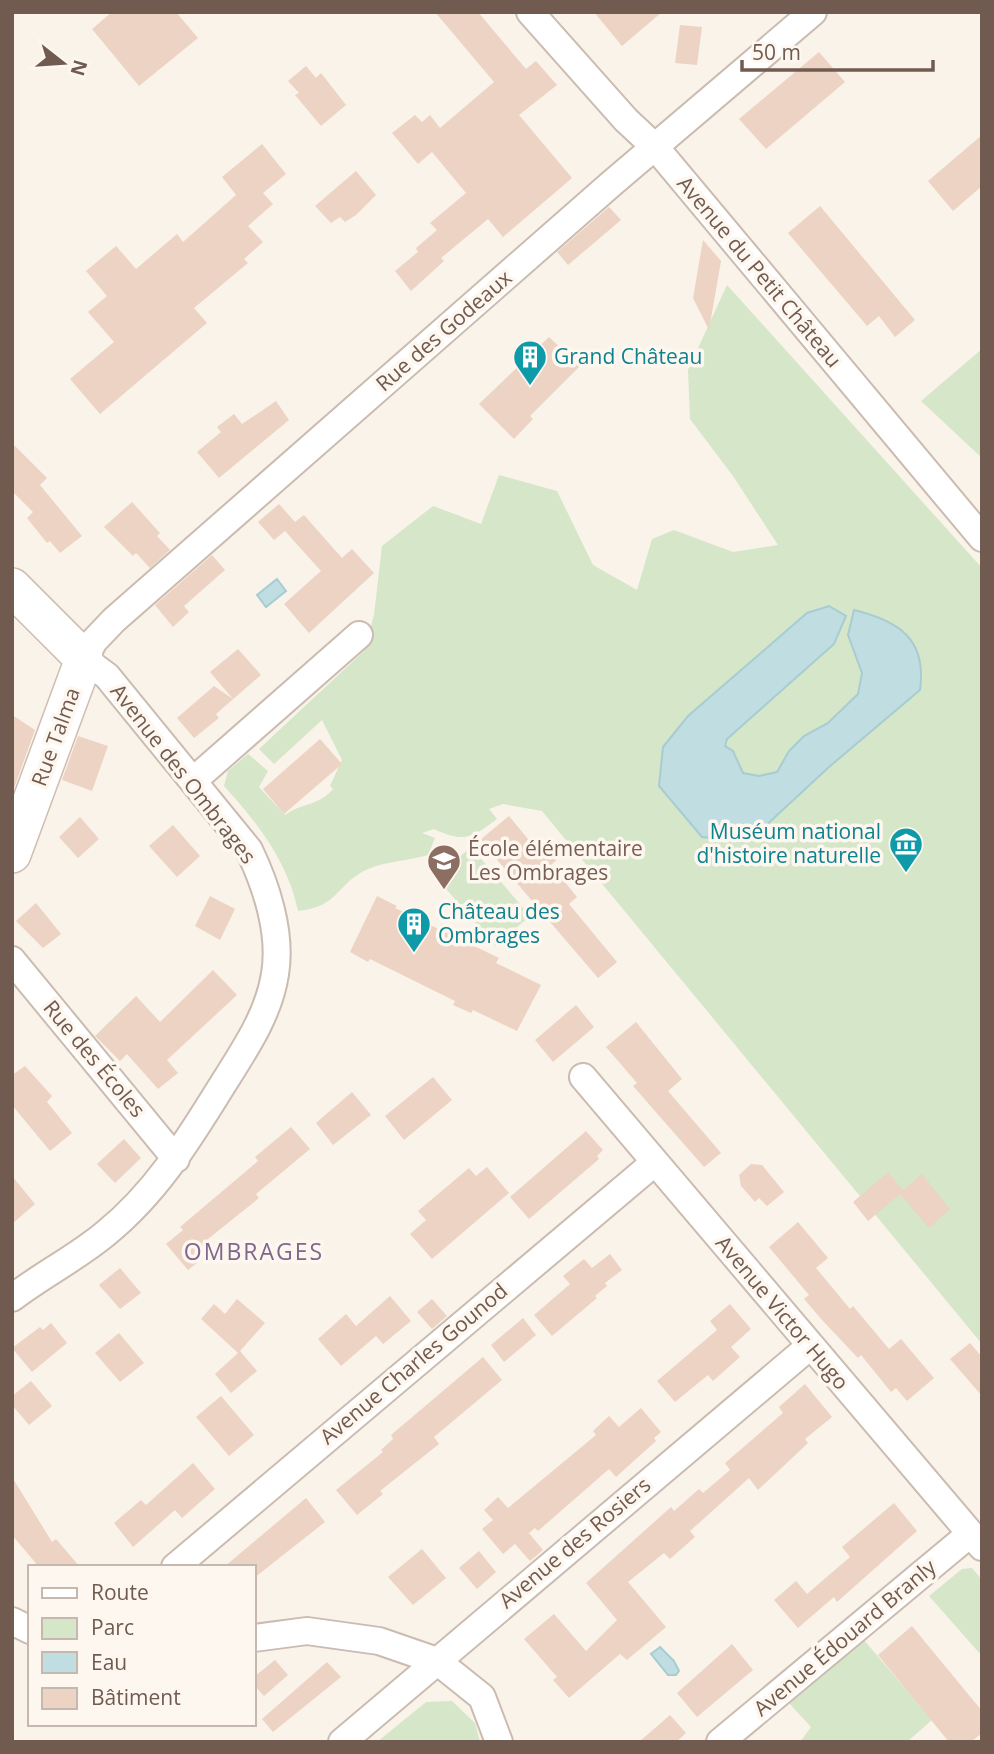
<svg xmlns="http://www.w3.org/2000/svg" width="994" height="1754" viewBox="0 0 994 1754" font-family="'Open Sans',sans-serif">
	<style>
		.green { fill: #d5e6c9 }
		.water { fill: #c0dde1; stroke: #a7ccd2; stroke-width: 2 }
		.building { fill: #ecd3c4 }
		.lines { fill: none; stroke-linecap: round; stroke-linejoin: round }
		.street-casing { stroke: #cbbbb0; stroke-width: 30 }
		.secondary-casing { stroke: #cfbdb1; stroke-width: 40 }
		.street { stroke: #fff; stroke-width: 26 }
		.secondary { stroke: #fff; stroke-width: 37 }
		.labels { text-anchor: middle; stroke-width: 7; stroke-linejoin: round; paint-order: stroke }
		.street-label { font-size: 21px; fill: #715b50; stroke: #fdf7ef }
		.culture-label { font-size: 21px; fill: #0d838f; stroke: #fdf7ef; text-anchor: start }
		.education-label { font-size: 21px; fill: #785e54; stroke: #fdf7ef; text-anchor: start }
		.neighbourhood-label { font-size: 23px; letter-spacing: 2px; fill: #80678d; stroke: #fdf7ef }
	</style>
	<rect width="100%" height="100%" fill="#faf3e9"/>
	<!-- green -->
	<path class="green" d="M727 285 982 568V1344L542 811 503 804 489 809 497 819C472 838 464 843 434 829L422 833 435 838 428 855C408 861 387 861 368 869 336 883 340 907 298 911 288 862 257 822 224 786L228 771 248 754 268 771 259 787 285 815C301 803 319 806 333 789L330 786 342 760 322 720 274 764 259 749 364 651 374 615 382 546 433 506 481 524 499 475 557 491 593 565 637 590 652 539 674 530 733 552 778 545 733 476 690 419 688 370Z
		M982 349V458L921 401Z
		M471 847 530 916 495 946 436 877Z
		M972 1568 982 1580V1656L929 1596 962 1569Z
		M864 1640 932 1720 907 1742H800L811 1727 789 1703Z
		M452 1701 475 1723 480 1742H377L426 1702Z"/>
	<!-- water -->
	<path class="water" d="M277 579 286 591 266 607 257 595Z
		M829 606 846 616 834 644 727 739 725 746 733 751 743 773 759 776 777 772 789 751 804 736 828 723 858 694 862 673 848 635 854 610C899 621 927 639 920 690L829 767 761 830 741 842 702 837 659 786 663 747 688 716 807 613Z
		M660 1647 674 1661 679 1671 676 1675H668L651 1654Z"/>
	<!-- building -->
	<path class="building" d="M112 12H176L198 38 139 86 92 29Z
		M435 12H478L526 69 536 61 557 85 519 115 572 178 503 237 488 219 441 258 444 261 411 291 395 271 418 252 416 248 437 230 430 223 466 193 432 152 418 164 392 133 415 115 422 122 430 115 440 128 494 82Z
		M594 12H662L622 46Z
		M680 25 702 27 697 65 675 63Z
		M819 52 845 82 766 149 739 119Z
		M306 66 316 78 321 73 346 105 321 126 295 95 299 93 288 81Z
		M982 135V186L953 211 928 181Z
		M262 144 286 174 263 193 273 204 248 226 263 242 244 259 248 263 194 308 207 323 100 414 70 379 114 342 88 312 107 296 86 271 116 246 136 269 177 234 183 242 236 195 222 177Z
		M356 171 376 195 356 215 345 222 340 217 331 223 315 206Z
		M820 206 915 320 895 337 879 316 867 326 788 233Z
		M609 207 621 220 568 265 557 252Z
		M703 240 721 261 709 330 693 298Z
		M549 337 580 366 530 416 533 419 514 439 479 404Z
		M276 401 289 420 219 478 197 452 221 432 217 427 234 414 242 424Z
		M12 443 47 478 40 485 82 536 60 553 50 541 47 543 27 518 33 512 12 491Z
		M132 502 160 533 157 536 170 550 150 568 136 553 133 556 104 527Z
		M279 504 295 522 304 515 342 558 352 549 374 573 309 633 284 604 321 571 285 531 274 540 258 522Z
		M212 555 225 570 184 606 189 612 173 627 155 605Z
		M238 649 261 675 216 714 219 718 194 738 177 718 214 686 233 699 210 672Z
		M12 715 35 730 13 791H12Z
		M78 736 108 746 92 791 62 780Z
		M320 739 342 764 284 814 263 789Z
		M509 816 537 850 550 838 563 854 551 865 577 897 569 904 617 962 598 978 480 840Z
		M80 817 99 839 78 858 59 837Z
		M173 825 200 856 177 877 149 846Z
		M210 896 235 909 220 940 195 926Z
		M377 896 397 906 395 908 499 958 496 963 541 985 517 1031 473 1010 471 1013 453 1005 455 1001 370 959 368 962 350 952Z
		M36 903 61 934 43 948 16 921Z
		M213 970 237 995 167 1060 178 1073 158 1089 127 1054 120 1061 95 1036 136 996 160 1022Z
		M576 1005 594 1027 553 1062 535 1040Z
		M636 1022 682 1079 668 1091 721 1153 704 1167 633 1086 637 1083 606 1047Z
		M25 1066 52 1096 47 1102 72 1133 50 1151 12 1105V1075Z
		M433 1077 452 1100 404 1140 385 1116Z
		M352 1092 371 1115 333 1145 316 1123Z
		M291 1127 310 1149 256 1194 259 1198 208 1239 216 1248 188 1270 166 1244 183 1230 180 1227 258 1161 255 1157Z
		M586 1131 603 1150 597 1156 599 1159 529 1219 510 1197Z
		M124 1139 141 1158 115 1183 97 1164Z
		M751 1164 762 1165 784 1192 767 1206 759 1198 755 1202 741 1186 739 1175Z
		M487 1167 509 1193 432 1259 410 1234 426 1220 418 1211 469 1168 476 1176Z
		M888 1172 903 1190 922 1174 950 1209 929 1228 900 1194 868 1221 853 1202Z
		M12 1176 35 1204 12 1224Z
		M798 1222 828 1258 816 1268 850 1309 853 1306 889 1349 901 1339 934 1378 907 1401 896 1388 891 1392 861 1355 858 1358 823 1321 804 1299 809 1295 769 1247Z
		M610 1254 622 1270 605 1283 607 1286 595 1296 597 1298 552 1336 534 1315 570 1284 563 1276 584 1259 592 1268Z
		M120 1268 141 1293 120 1309 99 1285Z
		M390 1296 411 1321 383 1344 376 1336 341 1366 318 1339 346 1314 356 1326Z
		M237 1299 265 1323 240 1351 257 1371 231 1393 215 1374 238 1353 201 1319 214 1304 225 1314Z
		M432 1299 447 1316 432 1329 417 1312Z
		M730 1304 751 1329 731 1347 740 1357 713 1381 708 1375 675 1402 657 1381 717 1330 710 1321Z
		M523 1318 536 1335 504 1362 491 1345Z
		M51 1323 67 1343 32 1372 12 1348 40 1327 43 1330Z
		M119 1333 144 1363 120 1382 95 1353Z
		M970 1343 982 1357V1396L950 1359Z
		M483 1357 502 1380 434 1437 439 1444 380 1491 383 1494 357 1515 336 1490 383 1452 381 1450 393 1439 391 1435Z
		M31 1381 52 1406 29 1425 12 1405V1396Z
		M805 1384 832 1417 805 1439 808 1443 758 1490 749 1478 690 1531 695 1537 670 1559 664 1553 628 1582 666 1627 627 1660 620 1654 569 1698 553 1680 557 1677 524 1639 554 1614 586 1651 617 1620 586 1583 671 1507 674 1511 699 1489 703 1493 730 1470 725 1463 783 1413 779 1407Z
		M221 1396 254 1435 229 1456 196 1417Z
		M641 1408 661 1432 654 1438 656 1441 616 1477 609 1469 538 1531 535 1528 529 1533 543 1550 530 1561 515 1544 503 1554 482 1529 493 1520 484 1510 498 1497 508 1508 596 1435 593 1431 609 1416 619 1427Z
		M193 1463 215 1489 182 1518 175 1510 133 1547 114 1523 141 1500 146 1505Z
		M12 1477 52 1542 56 1539 80 1567H39L12 1535Z
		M306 1498 325 1522 254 1578V1567H224Z
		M894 1503 917 1531 837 1602 834 1597 798 1628 774 1600 796 1581 807 1594 850 1557 842 1547Z
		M422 1549 446 1578 413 1605 388 1577Z
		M479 1551 496 1572 477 1589 459 1568Z
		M912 1626 982 1711V1733L971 1742H949L878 1655Z
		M732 1644 753 1670 697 1717 677 1693Z
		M275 1660 288 1675 264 1696 254 1685V1677Z
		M327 1662 341 1677 273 1732 262 1719Z
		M670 1715 686 1733 676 1742H639Z"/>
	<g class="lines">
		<!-- street casing -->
		<g class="street-casing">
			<path id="street" d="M530 12 626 120 656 148 982 538
				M194 780 359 635
				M12 960 176 1159
				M583 1077 982 1547
				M12 1298C42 1275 76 1258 105 1234 156 1193 189 1139 223 1084 245 1049 269 1014 275 974 282 933 266 885 249 850L107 676 84 659 94 641 114 620 611 184 813 12
				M175 1567 654 1163
				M12 1621 30 1630
				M254 1638 307 1631 379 1641 437 1661 482 1697 499 1742
				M342 1742 810 1346
				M720 1742 970 1534"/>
		</g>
		<!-- secondary casing -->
		<g class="secondary-casing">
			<path id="secondary" d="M12 587 84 659 12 854"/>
		</g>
		<!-- street -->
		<use href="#street" class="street"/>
		<!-- secondary -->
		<use href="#secondary" class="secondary"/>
	</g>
	<!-- icons -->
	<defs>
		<g id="building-pin" transform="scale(1.75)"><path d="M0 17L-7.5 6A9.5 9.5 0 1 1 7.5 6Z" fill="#0f9aa8" stroke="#fdf7ef"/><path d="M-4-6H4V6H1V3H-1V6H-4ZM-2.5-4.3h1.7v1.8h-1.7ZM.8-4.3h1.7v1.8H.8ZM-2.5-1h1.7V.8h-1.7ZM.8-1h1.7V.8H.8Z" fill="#fff"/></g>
		<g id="museum-pin" transform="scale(1.75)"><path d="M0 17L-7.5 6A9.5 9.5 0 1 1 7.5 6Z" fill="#0f9aa8" stroke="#fdf7ef"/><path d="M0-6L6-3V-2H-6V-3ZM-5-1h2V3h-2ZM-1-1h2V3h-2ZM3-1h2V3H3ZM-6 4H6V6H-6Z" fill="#fff"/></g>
		<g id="school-pin" transform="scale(1.75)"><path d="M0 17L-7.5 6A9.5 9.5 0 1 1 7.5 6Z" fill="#8d6e63" stroke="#fdf7ef"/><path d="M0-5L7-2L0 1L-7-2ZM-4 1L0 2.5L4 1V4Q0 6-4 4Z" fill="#fff"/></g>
	</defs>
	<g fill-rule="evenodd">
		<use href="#building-pin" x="530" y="357"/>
		<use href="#museum-pin" x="906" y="844"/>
		<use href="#school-pin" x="444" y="861"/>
		<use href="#building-pin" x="414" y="924"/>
	</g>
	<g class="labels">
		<!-- street labels -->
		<g class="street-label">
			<text transform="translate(759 272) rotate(50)" y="7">Avenue du Petit Château</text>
			<text transform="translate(444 331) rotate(-41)" y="7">Rue des Godeaux</text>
			<text transform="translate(56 737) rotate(-70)" y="7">Rue Talma</text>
			<text transform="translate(183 774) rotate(52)" y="7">Avenue des Ombrages</text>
			<text transform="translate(94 1059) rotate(50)" y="7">Rue des Écoles</text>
			<text transform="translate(782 1313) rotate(50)" y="7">Avenue Victor Hugo</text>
			<text transform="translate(414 1364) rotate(-40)" y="7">Avenue Charles Gounod</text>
			<text transform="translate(575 1543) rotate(-40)" y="7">Avenue des Rosiers</text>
			<text transform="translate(845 1638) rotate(-40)" y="7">Avenue Édouard Branly</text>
		</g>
		<!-- culture labels -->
		<g class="culture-label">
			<text x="554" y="364">Grand Château</text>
			<text x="881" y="839" text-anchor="end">Muséum national<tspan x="881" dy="24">d'histoire naturelle</tspan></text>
			<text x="438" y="919">Château des<tspan x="438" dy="24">Ombrages</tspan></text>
		</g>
		<!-- education labels -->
		<g class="education-label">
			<text x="468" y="856">École élémentaire<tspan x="468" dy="24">Les Ombrages</tspan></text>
		</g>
		<!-- neighbourhood labels -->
		<g class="neighbourhood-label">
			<text x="254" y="1260">OMBRAGES</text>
		</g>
	</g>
	<!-- border -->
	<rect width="994" height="1754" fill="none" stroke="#715b50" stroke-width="28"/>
	<!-- legend -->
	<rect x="28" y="1565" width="228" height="161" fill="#fdf7ef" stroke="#c5b9af" stroke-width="2"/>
	<rect x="42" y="1588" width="35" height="10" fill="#ffffff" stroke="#c5b9af" stroke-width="2"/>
	<text x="91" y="1600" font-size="21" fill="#715b50">Route</text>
	<rect x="42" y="1618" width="35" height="21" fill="#d5e6c9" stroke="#c5b9af" stroke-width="2"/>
	<text x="91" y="1635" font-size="21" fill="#715b50">Parc</text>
	<rect x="42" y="1652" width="35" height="21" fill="#c0dde1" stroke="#c5b9af" stroke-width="2"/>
	<text x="91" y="1670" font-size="21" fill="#715b50">Eau</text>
	<rect x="42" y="1688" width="35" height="21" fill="#ecd3c4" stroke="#c5b9af" stroke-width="2"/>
	<text x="91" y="1705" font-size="21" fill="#715b50">Bâtiment</text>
	<!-- north arrow -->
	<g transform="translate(63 63) rotate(107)" stroke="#fdf7ef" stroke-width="5" paint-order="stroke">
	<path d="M0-5L12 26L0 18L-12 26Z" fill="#715b50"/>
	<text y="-10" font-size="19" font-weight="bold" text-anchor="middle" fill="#715b50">N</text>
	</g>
	<!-- scale -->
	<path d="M742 60v10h191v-10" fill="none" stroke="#715b50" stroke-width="3.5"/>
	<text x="752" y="60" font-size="21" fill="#715b50" stroke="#fdf7ef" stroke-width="5" paint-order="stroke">50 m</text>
</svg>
